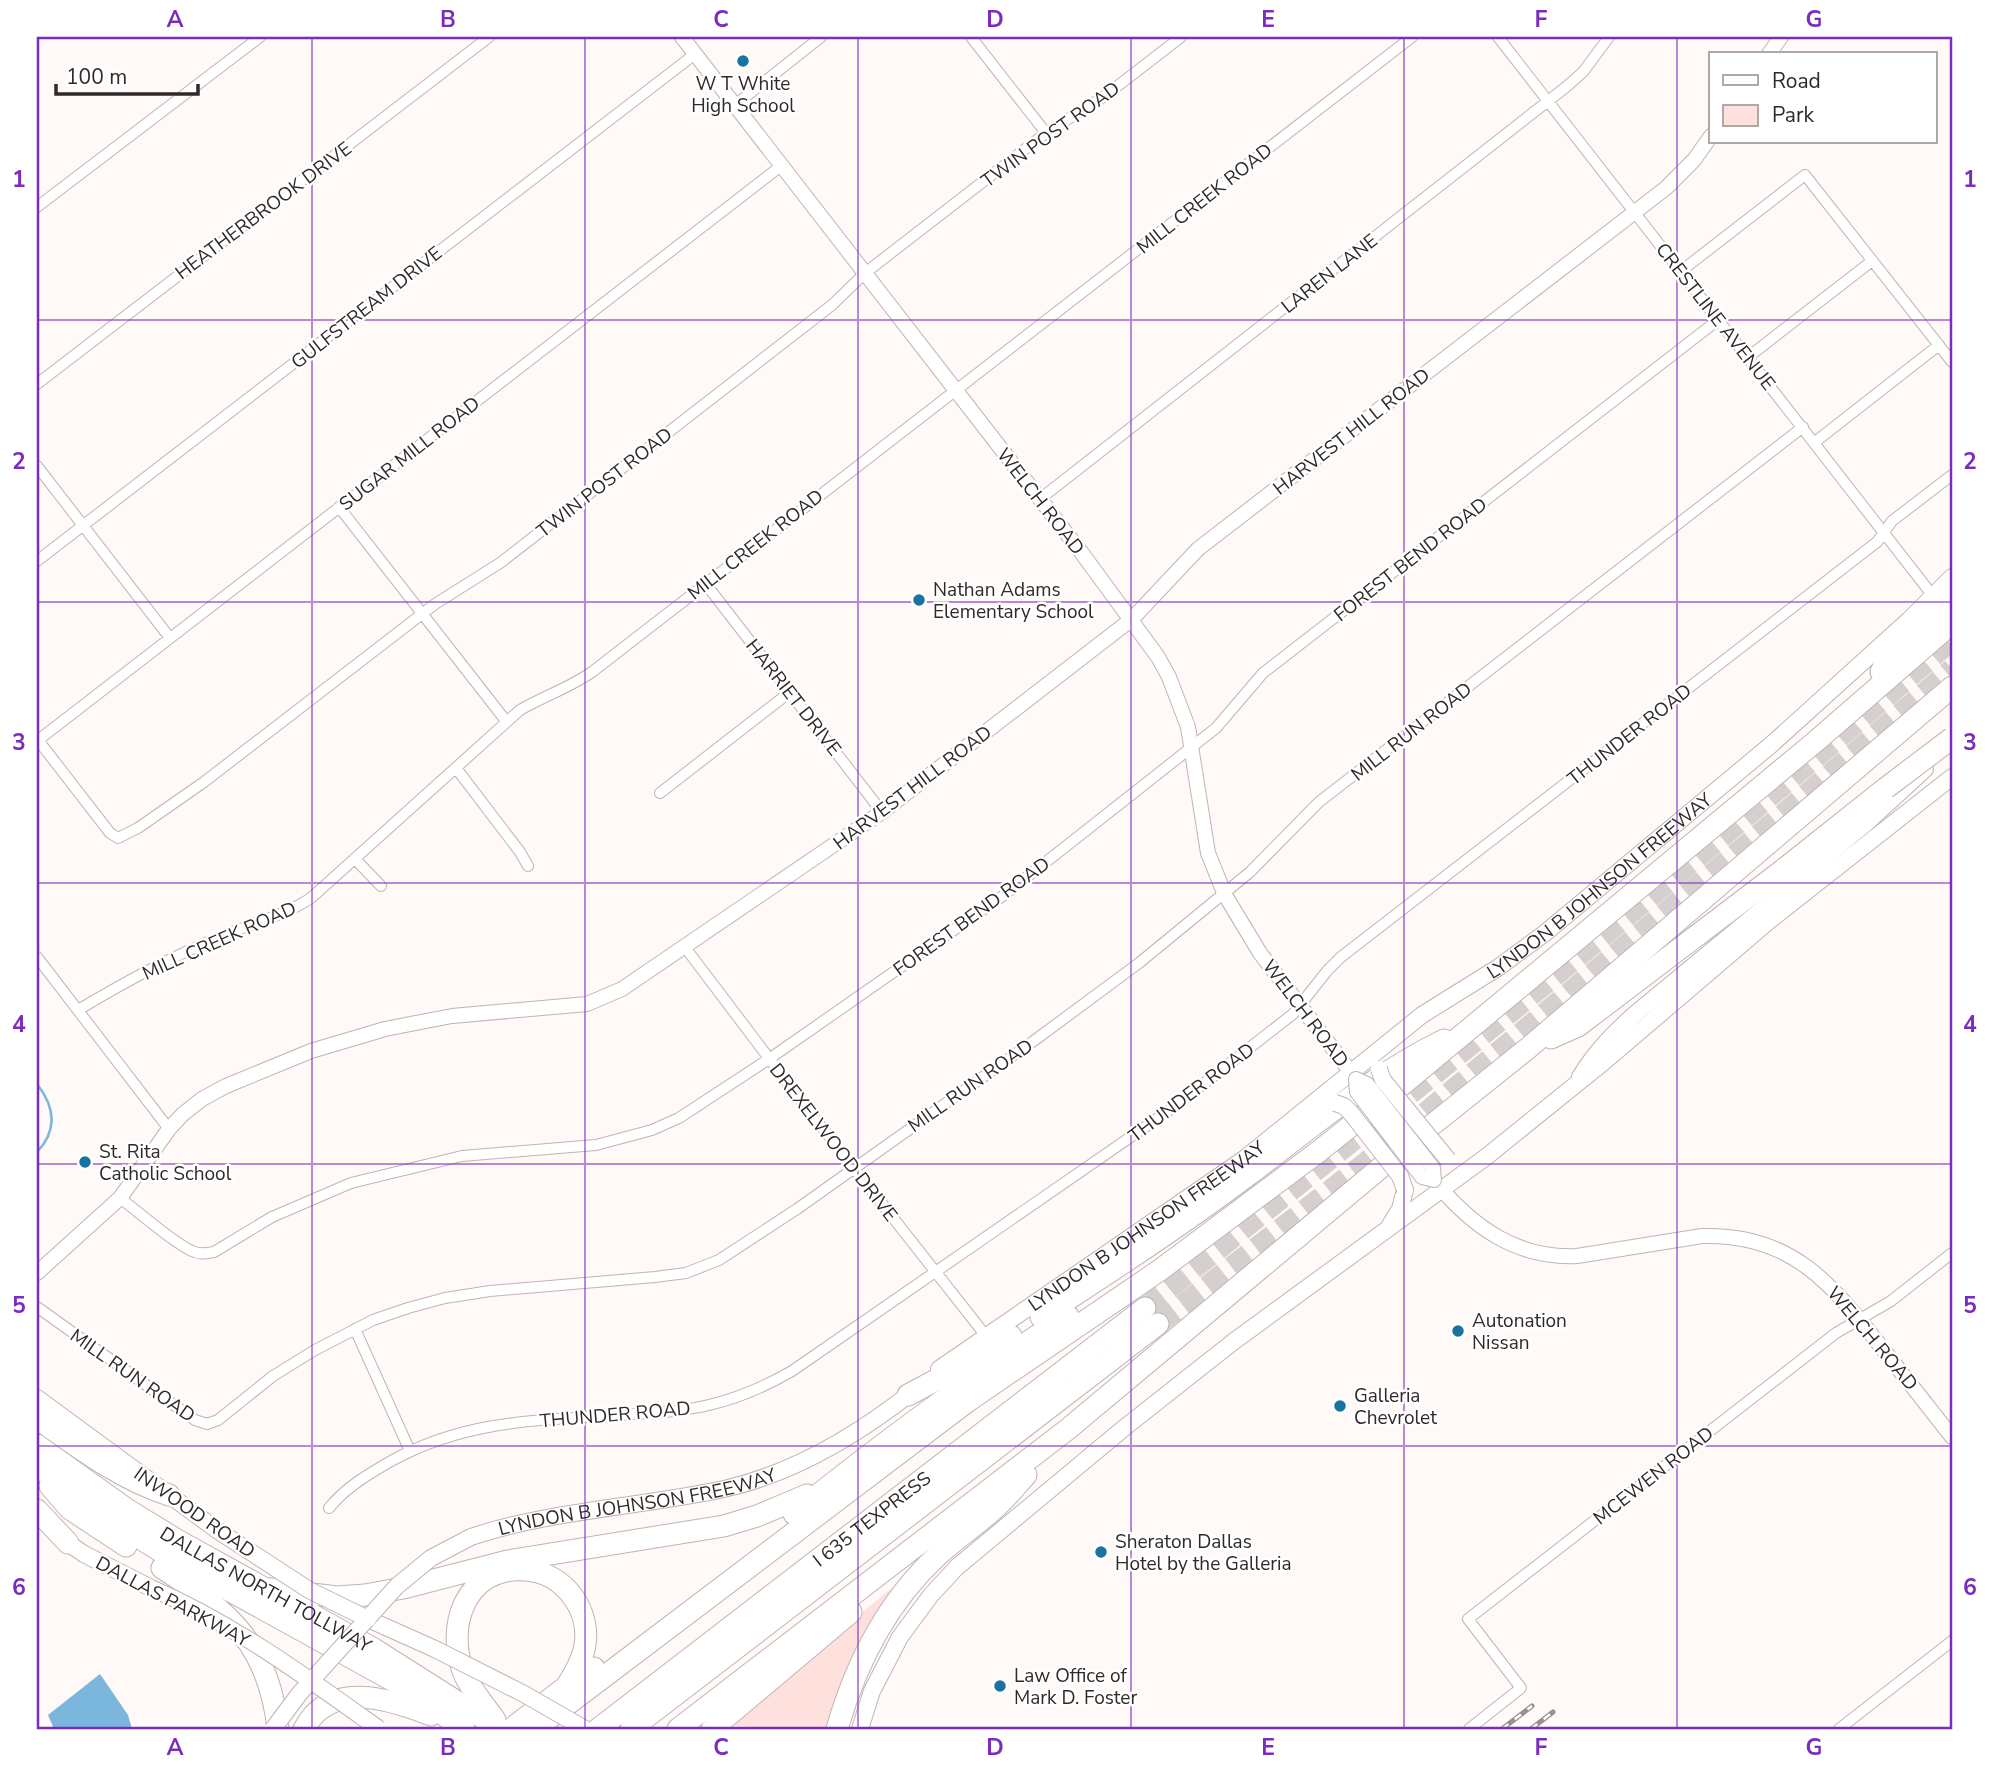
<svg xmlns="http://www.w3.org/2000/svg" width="1989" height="1766" viewBox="0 0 1989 1766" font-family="'Nunito Sans',sans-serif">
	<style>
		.green { fill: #fee1dd }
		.water { fill: #7bb7dd }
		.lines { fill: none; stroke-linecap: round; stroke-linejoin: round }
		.stream { stroke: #7bb7dd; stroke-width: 2.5 }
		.motorway-tunnel { stroke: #d5d0cf; stroke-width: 21; stroke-dasharray: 21 10; stroke-linecap: butt }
		.minor-casing { stroke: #c1b4b1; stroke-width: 12 }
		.tertiary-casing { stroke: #c1b4b1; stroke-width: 16 }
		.secondary-casing { stroke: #c1b4b1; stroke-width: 18 }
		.motorway-casing { stroke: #c1b4b1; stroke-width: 23 }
		.minor { stroke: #fff; stroke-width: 10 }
		.tertiary { stroke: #fff; stroke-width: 14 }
		.secondary { stroke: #fff; stroke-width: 16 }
		.motorway { stroke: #fff; stroke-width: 21 }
		.rail-casing { stroke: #96908f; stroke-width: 5 }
		.rail { stroke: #fff; stroke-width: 2.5; stroke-dasharray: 8; stroke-linecap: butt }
		.tertiary-bridge-casing { stroke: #c1b4b1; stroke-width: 16; stroke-linecap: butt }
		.secondary-bridge-casing { stroke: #c1b4b1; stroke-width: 18; stroke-linecap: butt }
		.motorway-bridge-casing { stroke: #c1b4b1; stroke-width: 23; stroke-linecap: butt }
		.tertiary-bridge { stroke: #fff; stroke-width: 14 }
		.secondary-bridge { stroke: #fff; stroke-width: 16 }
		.motorway-bridge { stroke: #fff; stroke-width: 21 }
		.grid { fill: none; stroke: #7b2cbf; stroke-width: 2; stroke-opacity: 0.55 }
		.poi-dot { fill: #1873a1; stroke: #fff; stroke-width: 2.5 }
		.labels { text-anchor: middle; stroke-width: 5; stroke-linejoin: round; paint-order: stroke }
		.poi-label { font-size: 19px; fill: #2f2a29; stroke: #fff; text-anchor: start }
		.street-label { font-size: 19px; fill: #2f2a29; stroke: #fff }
		.neatline { fill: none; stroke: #7b2cbf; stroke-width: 2.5 }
		.grid-label { font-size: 23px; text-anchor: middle; font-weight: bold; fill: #7b2cbf }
	</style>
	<rect width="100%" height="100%" fill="#fff9f8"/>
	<!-- green -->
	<path class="green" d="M914 1570 830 1729H756L744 1726H722Z"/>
	<!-- water -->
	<path class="water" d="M100 1674 128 1715 132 1729H54L48 1715Z"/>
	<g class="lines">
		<!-- stream -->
		<path class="stream" d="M37 1084C55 1107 58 1130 37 1152"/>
		<!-- motorway-tunnel -->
		<path class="motorway-tunnel" d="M1145 1308C1418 1089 1689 870 1952 640
			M1158 1324 1365 1163 1783 814 1952 669"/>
		<!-- minor casing -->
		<g class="minor-casing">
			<path id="minor" d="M971 37 1046 133
				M1498 37 1933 596
				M735 105 821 37
				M37 207 260 37
				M1681 271 1805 175 1952 362
				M1747 358 1872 261
				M37 384 489 37
				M1815 442 1939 345
				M37 466 170 638
				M1040 499 1566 87 1583 72 1609 37
				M339 507 506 721
				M37 561 695 54
				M705 583 882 812
				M38 740 110 833 118 838 138 828 204 782 435 604 500 563 832 305 865 273 1046 133 1106 95 1181 37
				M37 741 781 166
				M456 768 520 852 528 866
				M660 793 790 692
				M355 859 381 886
				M684 946 809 1111 986 1336
				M37 957 169 1129
				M78 1010C123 983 169 958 217 938 249 924 282 917 311 898L520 710C544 696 569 688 592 672L1412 37
				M120 1198C139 1212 172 1242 192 1251 200 1255 207 1253 214 1252L272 1217 351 1183 462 1156 596 1145 652 1130 679 1118 769 1059 1004 895 1216 728 1263 673 1718 320
				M37 1307 195 1420 207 1424 218 1420 273 1376 315 1350 373 1320 408 1308 445 1298 490 1291 655 1277 686 1273 719 1260 797 1209 1035 1040 1139 963 1250 872 1319 802 1803 427
				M355 1329 410 1451
				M329 1508C346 1487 370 1473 393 1460 466 1420 539 1420 620 1415 649 1413 680 1412 709 1405 739 1398 766 1386 792 1371L1174 1107 1293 1014 1327 971 1341 957 1877 542 1892 521 1952 475
				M1469 1729 1521 1688 1468 1619 1836 1333 1891 1301 1952 1253
				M1839 1729 1952 1641"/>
		</g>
		<!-- tertiary casing -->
		<g class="tertiary-casing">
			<path id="tertiary" d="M682 37 1081 552 1158 657 1169 677 1188 727 1208 853 1225 895 1260 953 1356 1079
				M1769 54 1781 37
				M1436 1183C1473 1227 1517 1259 1577 1256L1702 1236C1794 1233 1834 1287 1886 1353 1908 1381 1930 1409 1952 1437
				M37 1273 120 1198 169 1129 183 1114 202 1099 226 1086 311 1051 385 1029 452 1016 587 1004 622 989 882 812 1132 619 1198 549 1666 188 1694 160 1711 136"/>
		</g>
		<!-- secondary casing -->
		<g class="secondary-casing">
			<g id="secondary">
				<path d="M1580 1077C1595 1052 1613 1034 1634 1015L1865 824 1925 769"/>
				<path d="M1390 1225 1400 1209 1405 1190"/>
				<path id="s1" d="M939 1369 1244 1159 1422 1015 1499 967 1545 933 1772 744 1909 620 1952 577"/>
				<path d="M37 1398 217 1530"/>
				<path d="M59 1537 84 1554 151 1588"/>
				<path id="s2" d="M471 1537C552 1510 640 1507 724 1489 795 1473 861 1433 917 1388"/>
				<path d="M368 1619 435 1649"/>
				<path d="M860 1729 872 1691 900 1637 931 1595 957 1567 1124 1428 1233 1342 1486 1157 1605 1061 1769 921 1952 777"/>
			</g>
		</g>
		<!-- motorway casing -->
		<g class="motorway-casing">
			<g id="motorway">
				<path d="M1881 672 1885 664 1952 599"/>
				<path d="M1551 1038 1578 1026 1779 873 1886 788"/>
				<path d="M1041 1317C1111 1271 1181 1226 1247 1176 1311 1128 1372 1075 1444 1040"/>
				<path d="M908 1395 966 1364 1011 1336"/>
				<path d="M37 1418C79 1448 120 1479 169 1495"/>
				<path id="s3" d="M37 1445 128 1510 177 1540 374 1649 500 1729"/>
				<path d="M37 1466 119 1525 178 1562 399 1684 464 1729"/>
				<path d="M50 1486 70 1509 126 1546"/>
				<path d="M37 1510 68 1543"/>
				<path d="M794 1514C882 1443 973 1376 1068 1316"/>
				<path d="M162 1568C230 1611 269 1646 278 1729"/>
				<path d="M262 1588 337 1597 365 1595 403 1588 508 1561 724 1526 757 1516 807 1495"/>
				<path d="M495 1720C485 1706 473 1692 465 1676 444 1628 465 1565 526 1570 565 1573 593 1612 584 1650 581 1662 575 1673 568 1684"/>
				<path d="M304 1729C330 1679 390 1699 431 1715"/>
				<path d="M511 1729 567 1686 594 1668"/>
				<path d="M535 1729 968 1401 1160 1270 1318 1152 1391 1094 1815 742 1952 623"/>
				<path id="s4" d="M598 1729 1145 1308"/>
				<path d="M631 1729 1158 1324"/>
				<path d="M678 1729 1068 1429 1422 1133 1527 1049 1952 687"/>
				<path d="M712 1729 851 1612"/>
				<path d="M837 1729C856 1663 887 1602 938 1555 956 1539 975 1526 993 1510 1005 1500 1015 1487 1026 1475"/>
			</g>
		</g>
		<!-- minor -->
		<use href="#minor" class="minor"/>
		<!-- tertiary -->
		<use href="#tertiary" class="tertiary"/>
		<!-- secondary -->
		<use href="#secondary" class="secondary"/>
		<!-- motorway -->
		<use href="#motorway" class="motorway"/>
		<!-- rail casing -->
		<g class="rail-casing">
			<path id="rail" d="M1502 1729 1532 1706
				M1531 1729 1553 1712"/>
		</g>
		<!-- rail -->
		<use href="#rail" class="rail"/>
		<!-- tertiary-bridge casing -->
		<g class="tertiary-bridge-casing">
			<path id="tertiary-bridge" d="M1356 1079 1367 1084 1433 1168 1434 1180 1422 1177 1357 1092Z"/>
		</g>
		<!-- secondary-bridge casing -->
		<g class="secondary-bridge-casing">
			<path id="secondary-bridge" d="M1379 1069 1383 1080 1448 1160
				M1335 1103 1344 1106 1351 1113 1400 1176 1405 1190
				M217 1530 309 1590 368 1619
				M151 1588C234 1624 306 1677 379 1729
				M435 1649 524 1694 585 1729
				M273 1729 300 1693 397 1586 431 1558 471 1537"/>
		</g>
		<!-- motorway-bridge casing -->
		<g class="motorway-bridge-casing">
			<path id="motorway-bridge" d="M1886 788 1952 738"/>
		</g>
		<!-- tertiary-bridge -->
		<use href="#tertiary-bridge" class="tertiary-bridge"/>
		<!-- secondary-bridge -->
		<use href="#secondary-bridge" class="secondary-bridge"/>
		<!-- motorway-bridge -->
		<use href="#motorway-bridge" class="motorway-bridge"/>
	</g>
	<!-- grid -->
	<path class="grid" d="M312 37V1729M585 37V1729M858 37V1729M1131 37V1729M1404 37V1729M1677 37V1729M37 320H1952M37 602H1952M37 883H1952M37 1164H1952M37 1446H1952"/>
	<!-- markers -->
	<g class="poi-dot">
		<circle cx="743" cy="61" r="7"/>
		<circle cx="919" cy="600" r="7"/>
		<circle cx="85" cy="1162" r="7"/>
		<circle cx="1458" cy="1331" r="7"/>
		<circle cx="1340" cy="1406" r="7"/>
		<circle cx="1101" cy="1552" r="7"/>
		<circle cx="1000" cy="1686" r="7"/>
	</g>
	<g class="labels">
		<!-- poi labels -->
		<g class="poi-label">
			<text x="743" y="90" text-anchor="middle">W T White<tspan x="743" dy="22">High School</tspan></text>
			<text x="933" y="596">Nathan Adams<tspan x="933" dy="22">Elementary School</tspan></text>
			<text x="99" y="1158">St. Rita<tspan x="99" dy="22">Catholic School</tspan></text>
			<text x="1472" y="1327">Autonation<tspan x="1472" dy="22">Nissan</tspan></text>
			<text x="1354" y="1402">Galleria<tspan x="1354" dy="22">Chevrolet</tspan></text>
			<text x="1115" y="1548">Sheraton Dallas<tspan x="1115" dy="22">Hotel by the Galleria</tspan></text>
			<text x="1014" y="1682">Law Office of<tspan x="1014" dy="22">Mark D. Foster</tspan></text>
		</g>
		<!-- street labels -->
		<g class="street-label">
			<text transform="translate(1050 134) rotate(-36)" y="7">TWIN POST ROAD</text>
			<text transform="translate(1204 198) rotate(-38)" y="7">MILL CREEK ROAD</text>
			<text transform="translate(263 210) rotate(-37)" y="7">HEATHERBROOK DRIVE</text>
			<text transform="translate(1329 273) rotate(-38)" y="7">LAREN LANE</text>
			<text transform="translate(366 307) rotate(-38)" y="7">GULFSTREAM DRIVE</text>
			<text transform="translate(1716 316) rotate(52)" y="7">CRESTLINE AVENUE</text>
			<text transform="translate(1351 431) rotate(-38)" y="7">HARVEST HILL ROAD</text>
			<text transform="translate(409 453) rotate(-38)" y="7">SUGAR MILL ROAD</text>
			<text transform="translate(604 482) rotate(-38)" y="7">TWIN POST ROAD</text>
			<text transform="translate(1041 501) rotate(52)" y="7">WELCH ROAD</text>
			<text transform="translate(755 544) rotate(-38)" y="7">MILL CREEK ROAD</text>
			<text transform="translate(1410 559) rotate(-38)" y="7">FOREST BEND ROAD</text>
			<text transform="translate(794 697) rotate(52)" y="7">HARRIET DRIVE</text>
			<text transform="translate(1411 731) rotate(-38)" y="7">MILL RUN ROAD</text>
			<text transform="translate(1629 734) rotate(-38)" y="7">THUNDER ROAD</text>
			<text transform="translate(912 787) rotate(-37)" y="7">HARVEST HILL ROAD</text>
			<text dy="7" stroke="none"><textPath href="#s1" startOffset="819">LYNDON B JOHNSON FREEWAY</textPath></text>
			<text transform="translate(971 916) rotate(-36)" y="7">FOREST BEND ROAD</text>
			<text transform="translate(219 940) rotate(-24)" y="7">MILL CREEK ROAD</text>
			<text transform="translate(1306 1013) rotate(53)" y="7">WELCH ROAD</text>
			<text transform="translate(970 1085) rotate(-35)" y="7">MILL RUN ROAD</text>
			<text transform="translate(1191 1092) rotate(-37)" y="7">THUNDER ROAD</text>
			<text transform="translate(834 1142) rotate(52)" y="7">DREXELWOOD DRIVE</text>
			<text dy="7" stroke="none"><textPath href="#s1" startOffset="252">LYNDON B JOHNSON FREEWAY</textPath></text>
			<text transform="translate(1873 1338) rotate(50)" y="7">WELCH ROAD</text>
			<text transform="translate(133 1375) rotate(35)" y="7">MILL RUN ROAD</text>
			<text transform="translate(615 1414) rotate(-5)" y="7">THUNDER ROAD</text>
			<text transform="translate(1653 1475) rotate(-38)" y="7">MCEWEN ROAD</text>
			<text dy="7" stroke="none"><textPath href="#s2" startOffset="170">LYNDON B JOHNSON FREEWAY</textPath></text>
			<text transform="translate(195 1512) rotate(35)" y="7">INWOOD ROAD</text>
			<text dy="7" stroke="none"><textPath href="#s4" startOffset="345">I 635 TEXPRESS</textPath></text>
			<text dy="7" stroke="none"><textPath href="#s3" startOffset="271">DALLAS NORTH TOLLWAY</textPath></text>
			<text transform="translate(173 1601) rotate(28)" y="7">DALLAS PARKWAY</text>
		</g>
	</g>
	<!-- border -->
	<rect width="1989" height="1766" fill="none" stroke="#ffffff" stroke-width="77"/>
	<!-- legend -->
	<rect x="1709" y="52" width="228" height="91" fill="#ffffff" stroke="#acaaa9" stroke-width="2"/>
	<rect x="1723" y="75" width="35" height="10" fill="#ffffff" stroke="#acaaa9" stroke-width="2"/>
	<text x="1772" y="88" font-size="21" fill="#2f2a29">Road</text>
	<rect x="1723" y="105" width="35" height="21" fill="#fee1dd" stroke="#acaaa9" stroke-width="2"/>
	<text x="1772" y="122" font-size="21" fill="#2f2a29">Park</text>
	<!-- scale -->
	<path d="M56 84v10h142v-10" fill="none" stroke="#2f2a29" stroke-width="3.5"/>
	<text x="66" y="84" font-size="21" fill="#2f2a29" stroke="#ffffff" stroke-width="5" paint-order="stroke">100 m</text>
	<rect x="38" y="38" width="1913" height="1690" class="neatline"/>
	<g class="grid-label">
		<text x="175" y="27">A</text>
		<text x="448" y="27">B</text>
		<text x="721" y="27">C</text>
		<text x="995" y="27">D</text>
		<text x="1268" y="27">E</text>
		<text x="1541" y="27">F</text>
		<text x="1814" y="27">G</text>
		<text x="19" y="187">1</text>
		<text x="1970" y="187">1</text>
		<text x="19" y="469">2</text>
		<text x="1970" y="469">2</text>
		<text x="19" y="750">3</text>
		<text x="1970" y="750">3</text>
		<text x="19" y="1032">4</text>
		<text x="1970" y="1032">4</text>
		<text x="19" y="1313">5</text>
		<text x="1970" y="1313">5</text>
		<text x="19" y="1595">6</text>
		<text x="1970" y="1595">6</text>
		<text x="175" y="1755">A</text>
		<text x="448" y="1755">B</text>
		<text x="721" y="1755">C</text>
		<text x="995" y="1755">D</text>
		<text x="1268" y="1755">E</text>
		<text x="1541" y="1755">F</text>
		<text x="1814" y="1755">G</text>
	</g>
</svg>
